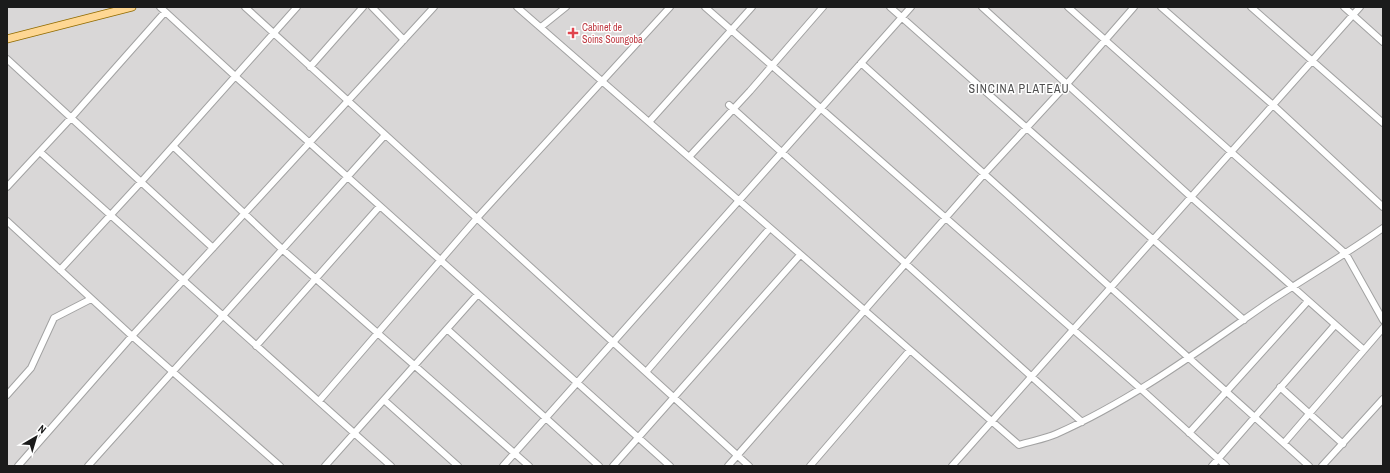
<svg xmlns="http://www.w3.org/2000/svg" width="1390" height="473" viewBox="0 0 1390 473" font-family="'Archivo Narrow',sans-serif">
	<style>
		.residential { fill: #d9d7d7 }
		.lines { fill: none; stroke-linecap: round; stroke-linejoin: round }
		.minor-casing { stroke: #a2a2a2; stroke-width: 8 }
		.major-casing { stroke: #916b00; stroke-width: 9 }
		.minor { stroke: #fff; stroke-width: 6 }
		.major { stroke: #fed793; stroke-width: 7 }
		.health-dot { fill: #e0444e; stroke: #fff; stroke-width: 1.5 }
		.labels { text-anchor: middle; stroke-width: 3; stroke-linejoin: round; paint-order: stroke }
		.health-label { font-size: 10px; fill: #be3a42; stroke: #fff; text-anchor: start }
		.quarter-label { font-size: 12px; letter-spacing: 1px; fill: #4e4e4e; stroke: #fff }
	</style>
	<rect width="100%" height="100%" fill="#ede9df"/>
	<!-- residential -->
	<path class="residential" d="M7 7H1383V466H7Z"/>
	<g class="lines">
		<!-- minor casing -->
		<g class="minor-casing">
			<path id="minor" d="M160 7 235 76 670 466
				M245 7 749 466
				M372 7 404 40
				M517 7 1019 445C1031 441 1045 439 1056 434 1133 400 1201 349 1269 302 1307 277 1346 254 1383 228
				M705 7 1141 389 1226 466
				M890 7 1244 320
				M982 7 1190 196 1364 350
				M1068 7 1346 254 1383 320
				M1161 7 1273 105 1383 207
				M1251 7 1383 123
				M1344 7 1383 42
				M541 27 566 7
				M7 59 213 248
				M861 63 1309 466
				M310 67 363 7
				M729 105 1082 422
				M649 122 752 7
				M173 146 283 250 529 466
				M40 152 391 466
				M689 157 750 91 823 7
				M7 187 71 118 165 12
				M7 221 132 336 280 466
				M60 270 141 182 297 7
				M447 329 599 466
				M256 346 380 206
				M646 372 770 228
				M1280 387 1343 444
				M7 395 31 368 54 318 91 299
				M384 400 458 466
				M319 401 477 218 670 7
				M1189 433 1308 301
				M1284 443 1383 328
				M18 466 132 336 434 7
				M88 466 385 135
				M325 466 478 294
				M503 466 911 7
				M613 466 800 255
				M728 466 984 174 1066 85 1134 7
				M810 466 910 350
				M952 466C1088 313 1224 160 1360 7
				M1212 466 1335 325
				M1322 466 1383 399"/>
		</g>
		<!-- major casing -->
		<g class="major-casing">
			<path id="major" d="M7 39 132 7"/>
		</g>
		<!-- minor -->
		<use href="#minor" class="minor"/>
		<!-- major -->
		<use href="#major" class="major"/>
	</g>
	<!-- markers -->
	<path class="health-dot" d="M571 27h4v4h4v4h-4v4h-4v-4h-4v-4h4z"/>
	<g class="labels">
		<!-- health labels -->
		<g class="health-label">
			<text x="582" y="31">Cabinet de<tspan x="582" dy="12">Soins Soungoba</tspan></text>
		</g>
		<!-- quarter labels -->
		<g class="quarter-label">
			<text x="1019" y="93">SINCINA PLATEAU</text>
		</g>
	</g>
	<!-- border -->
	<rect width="1390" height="473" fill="none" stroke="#1b1b1b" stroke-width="16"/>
	<!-- north arrow -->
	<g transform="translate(36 437) rotate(38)" stroke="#ffffff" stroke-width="3" paint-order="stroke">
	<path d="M0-3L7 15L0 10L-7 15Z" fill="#1b1b1b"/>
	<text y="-6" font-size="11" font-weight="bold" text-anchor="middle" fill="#1b1b1b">N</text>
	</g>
</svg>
